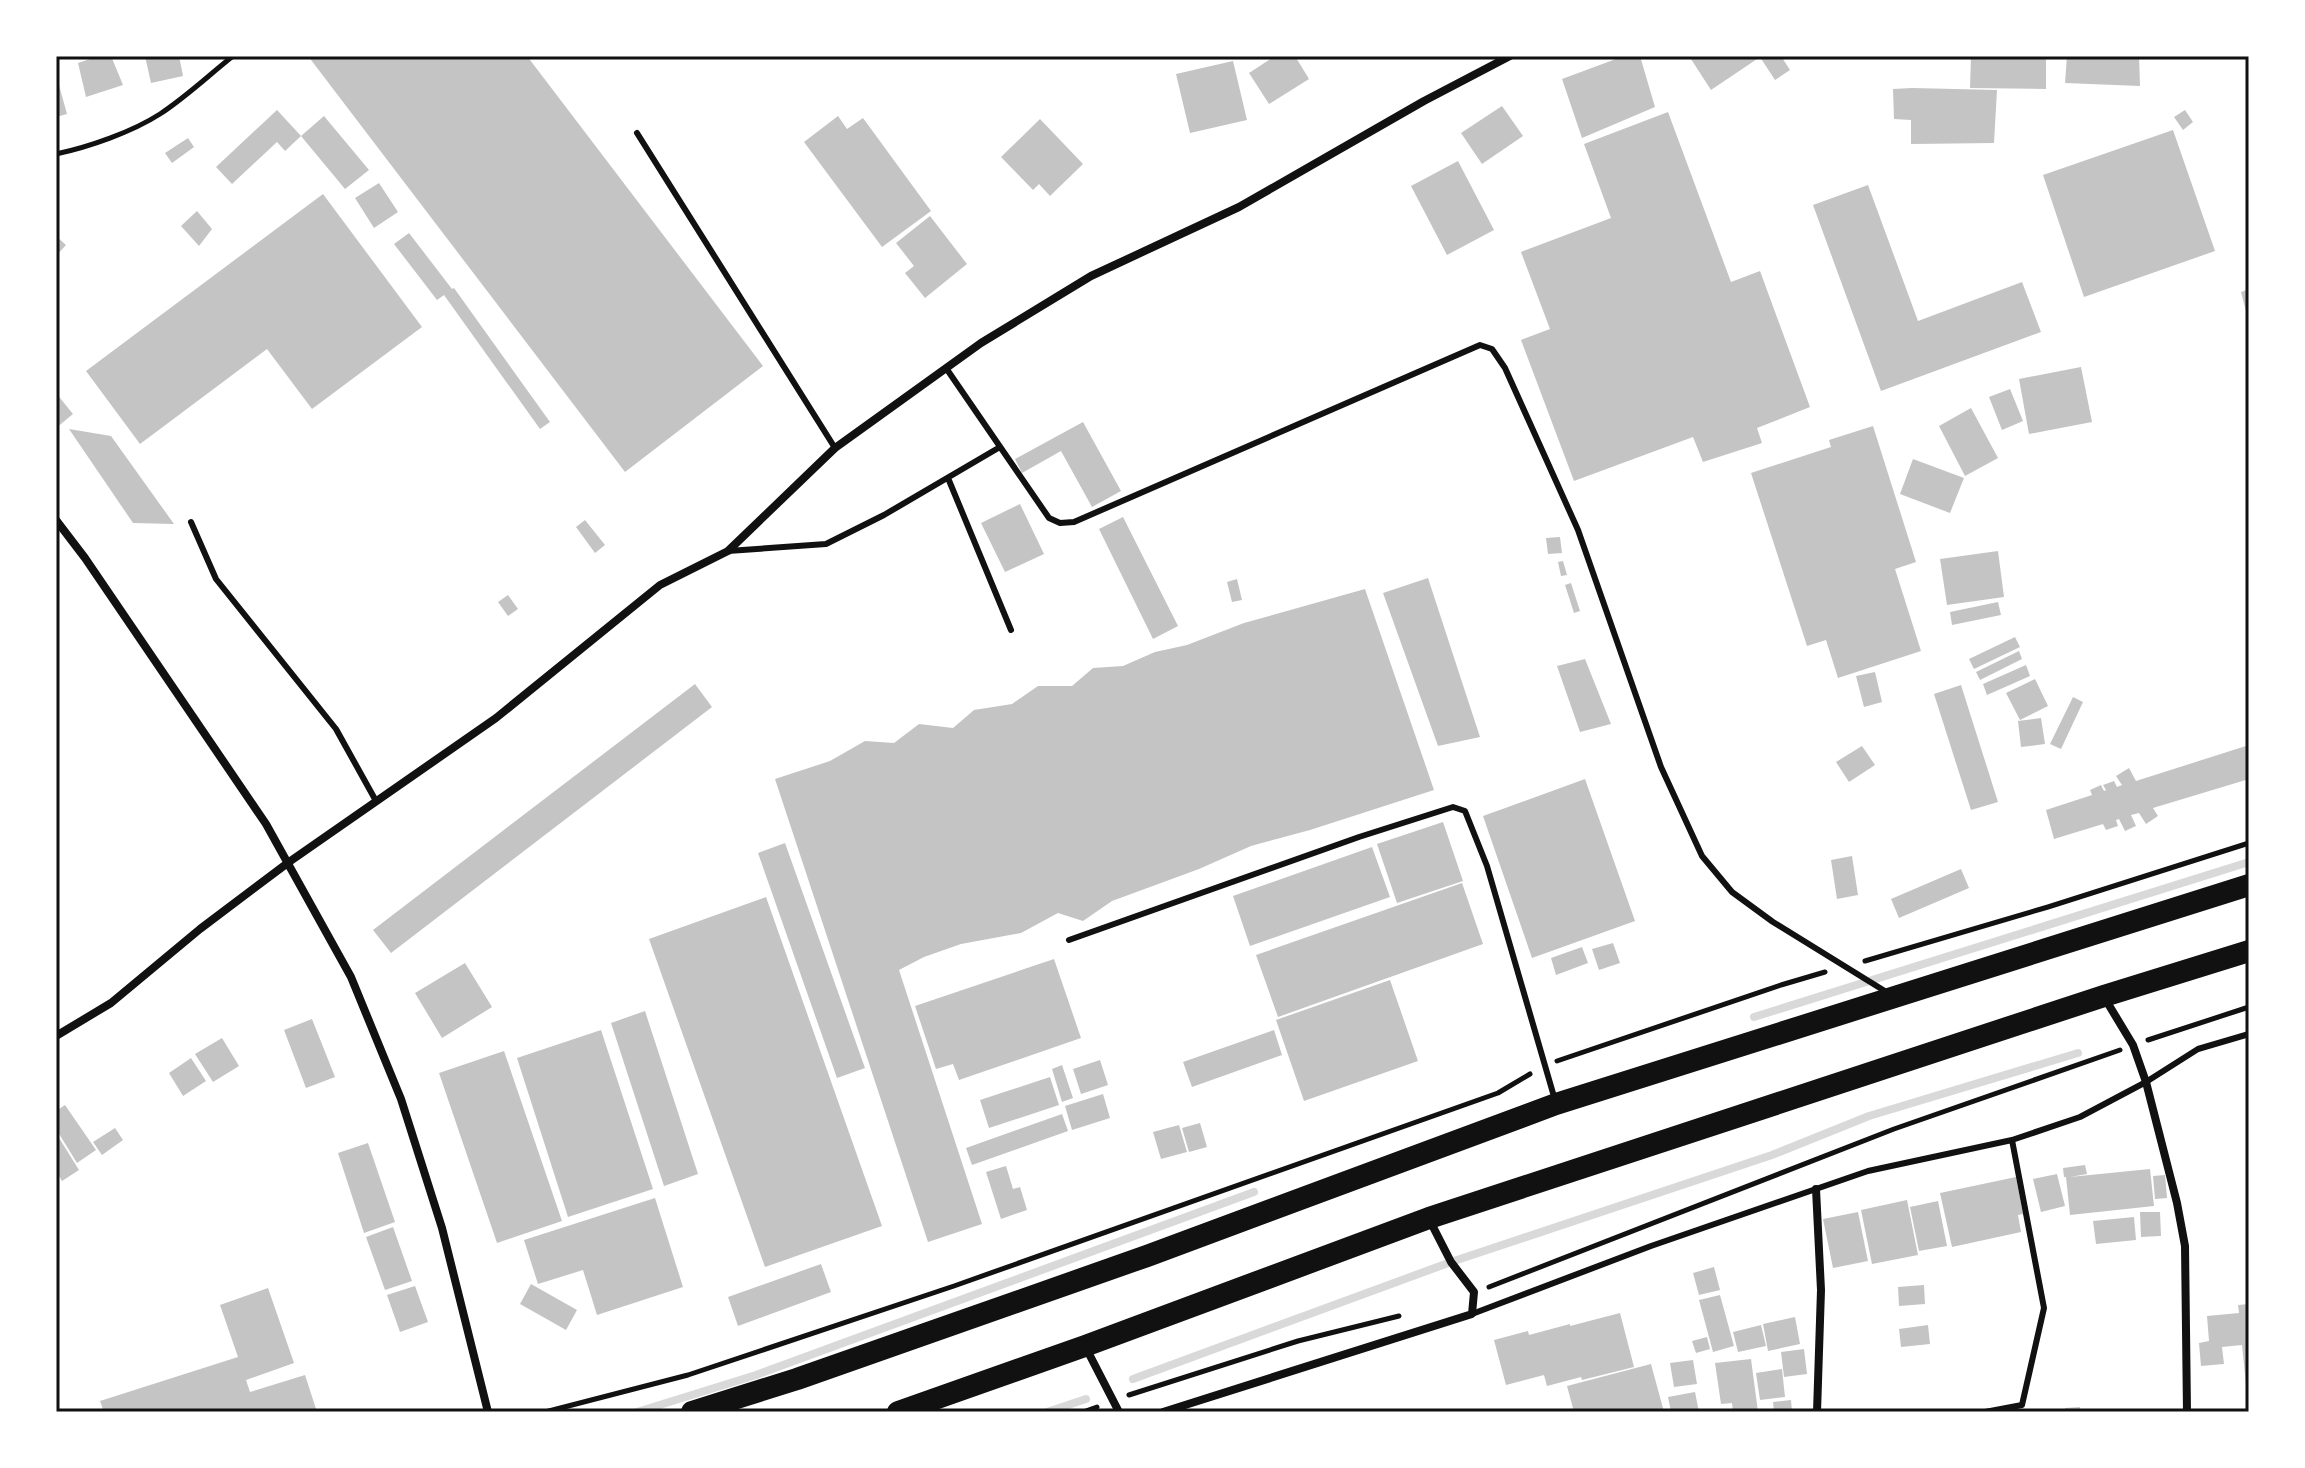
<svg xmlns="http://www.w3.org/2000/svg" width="2305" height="1468" viewBox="0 0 2305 1468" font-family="'IBM Plex Sans',sans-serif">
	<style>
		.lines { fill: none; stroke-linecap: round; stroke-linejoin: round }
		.stream { stroke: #d9d9d9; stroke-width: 8 }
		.building { fill: #c4c4c4 }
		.path { stroke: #111; stroke-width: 5 }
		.service { stroke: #111; stroke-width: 6 }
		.minor { stroke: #111; stroke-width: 8 }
		.trunk { stroke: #111; stroke-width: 22 }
		.neatline { fill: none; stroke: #111; stroke-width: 3 }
	</style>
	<rect width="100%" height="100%" fill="#fff"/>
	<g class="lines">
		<!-- stream -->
		<path class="stream" d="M1754 1017 2249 862
			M1133 1379 1451 1262 1772 1155 1869 1116 2078 1053
			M637 1412 756 1375 1254 1192
			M1047 1412 1086 1399"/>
	</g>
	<!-- building -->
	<path class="building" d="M99 56H111L123 85 86 97 78 63Z
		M145 56H179L183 76 151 83Z
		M308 56H527L763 366 625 472Z
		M1275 56H1295L1309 79 1269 104 1249 73Z
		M1624 56H1640L1655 107 1582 138 1562 79Z
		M1689 56H1781L1790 70 1775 80 1760 57 1711 90Z
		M1971 56H2046V89L1970 88Z
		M2067 56H2139L2140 86 2065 83Z
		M1233 61 1247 120 1190 133 1176 74Z
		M57 78 67 114 56 117V79Z
		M1912 88 1997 90 1994 143 1911 144V120L1894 119 1893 89Z
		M1502 106 1523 136 1482 164 1461 133Z
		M277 110 301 136 285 151 277 142 232 184 216 167Z
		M2185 110 2193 122 2183 130 2174 117Z
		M1668 112 1731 282 1760 271 1810 407 1757 428 1762 443 1703 462 1693 437 1574 481 1521 340 1550 329 1521 252 1611 218 1584 144Z
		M324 116 369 170 345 189 301 136Z
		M838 116 847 129 863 118 931 211 882 247 804 142Z
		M1040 119 1083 164 1050 196 1039 184 1033 190 1001 157Z
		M2173 130 2215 251 2084 297 2043 175Z
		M188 138 194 147 172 163 165 153Z
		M1458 161 1494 230 1447 255 1411 186Z
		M379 183 398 212 374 228 355 198Z
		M1868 185 1918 321 2022 282 2041 332 1881 391 1813 205Z
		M323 194 422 327 312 409 267 349 140 444 86 371Z
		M197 211 212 229 199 246 181 226Z
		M930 216 967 264 925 298 905 273 914 266 896 243Z
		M409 233 452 289 454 288 550 422 540 429 444 295 437 300 394 244Z
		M56 236 66 245 56 256Z
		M2249 289V319H2248L2241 292Z
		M2081 367 2092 422 2029 434 2019 379Z
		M2010 389 2023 421 2002 430 1989 397Z
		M56 393 73 414 56 428Z
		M1971 408 1998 458 1965 476 1939 426Z
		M1083 422 1121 491 1092 507 1061 451 1022 473 1015 459Z
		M1873 426 1916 562 1895 569 1921 651 1838 678 1826 640 1807 646 1751 473 1831 447 1829 440Z
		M69 429 111 436 174 524 133 523Z
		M1913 459 1964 478 1950 513 1900 494Z
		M1020 504 1044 554 1005 572 981 523Z
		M1123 517 1178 626 1153 639 1099 529Z
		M585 520 605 545 595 553 576 527Z
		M1560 537 1562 553 1548 554 1546 538Z
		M1998 551 2004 597 1947 605 1940 559Z
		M1563 561 1567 575 1561 576 1558 562Z
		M1428 578 1480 737 1438 746 1383 593Z
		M1237 579 1242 600 1232 602 1227 582Z
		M1571 583 1580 611 1574 613 1565 585Z
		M1365 589 1434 790 1310 830 1251 846 1199 869 1112 901 1083 921 1058 913 1021 933 961 944 924 957 899 970 982 1224 928 1242 775 779 830 761 865 741 894 743 919 724 953 728 974 710 1012 704 1038 686H1072L1093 668 1123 666 1155 652 1187 645 1244 623Z
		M508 595 518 609 508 616 498 602Z
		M1998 602 2001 615 1952 625 1950 612Z
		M2015 637 2020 647 1974 669 1969 659Z
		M2019 651 2022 659 1980 680 1976 672Z
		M1585 659 1611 724 1580 732 1557 666Z
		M2026 665 2030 676 1987 695 1983 684Z
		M1875 672 1882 702 1864 707 1856 676Z
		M2035 679 2048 706 2020 720 2006 693Z
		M695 684 712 707 391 953 373 930Z
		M1961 685 1998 802 1971 810 1934 694Z
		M2073 697 2083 702 2061 749 2050 744Z
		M2041 718 2045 744 2021 747 2018 721Z
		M2249 745V779L2153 808 2158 816 2146 824 2139 813 2131 815 2136 826 2125 831 2119 819 2116 820 2118 826 2106 830 2103 824 2054 839 2046 810 2092 795 2090 790 2101 785 2104 791 2106 790 2103 785 2114 781 2117 787 2122 785 2116 776 2129 768 2136 781Z
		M1862 746 1875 765 1849 782 1836 762Z
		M1585 779 1635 921 1532 958 1483 816Z
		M1443 822 1463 881 1397 903 1377 844Z
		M785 843 865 1068 837 1078 758 853Z
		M1372 847 1390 897 1250 946 1233 896Z
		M1852 856 1858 895 1837 899 1831 860Z
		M1961 869 1969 888 1899 918 1891 899Z
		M1462 883 1483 944 1278 1017 1256 955Z
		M766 897 882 1226 765 1267 649 939Z
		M1613 943 1620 963 1599 970 1592 949Z
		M1582 947 1588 963 1556 975 1551 958Z
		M1054 959 1081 1038 959 1080 953 1064 936 1069 915 1006Z
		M465 963 492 1007 442 1038 415 993Z
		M1390 980 1418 1061 1304 1101 1276 1020Z
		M645 1011 698 1174 664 1186 611 1023Z
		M312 1019 335 1077 306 1088 284 1030Z
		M601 1030 653 1189 568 1217 517 1058Z
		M1274 1030 1282 1055 1192 1087 1183 1062Z
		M222 1038 239 1066 213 1082 195 1054Z
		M504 1051 562 1221 497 1243 439 1073Z
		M191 1058 206 1081 183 1096 169 1073Z
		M1100 1060 1108 1085 1081 1094 1073 1069Z
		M1062 1065 1073 1098 1062 1102 1052 1069Z
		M1050 1077 1059 1105 989 1128 980 1100Z
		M1103 1094 1110 1118 1072 1130 1065 1106Z
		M65 1105 96 1150 77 1163 56 1129V1111Z
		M1062 1114 1068 1131 972 1165 966 1148Z
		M1200 1123 1207 1147 1189 1152 1182 1128Z
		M1179 1125 1187 1152 1161 1159 1153 1132Z
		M115 1128 123 1140 102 1155 93 1142Z
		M56 1133 79 1170 62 1181 56 1171Z
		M368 1143 395 1222 364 1233 338 1153Z
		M2085 1165 2087 1174 2070 1177 2150 1169 2154 1206 2070 1215 2066 1177H2064L2063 1168Z
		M1006 1166 1013 1189 1020 1187 1027 1210 1001 1219 986 1172Z
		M2057 1174 2065 1206 2041 1212 2033 1179Z
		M2165 1175 2167 1198 2155 1199 2153 1176Z
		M2016 1177 2023 1214 2018 1215 2021 1232 1952 1247 1940 1193Z
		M655 1198 683 1287 597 1315 583 1270 538 1284 524 1240Z
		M1907 1200 1918 1255 1872 1264 1861 1210Z
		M1938 1201 1947 1246 1919 1251 1910 1207Z
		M1858 1212 1868 1261 1833 1268 1823 1219Z
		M2140 1212H2160L2161 1236 2141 1237Z
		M2134 1217 2136 1240 2096 1244 2093 1221Z
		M393 1227 412 1281 385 1290 366 1237Z
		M821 1264 831 1292 738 1326 728 1297Z
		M1714 1267 1720 1290 1699 1295 1693 1273Z
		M531 1284 577 1310 566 1330 520 1304Z
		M1924 1285 1925 1304 1899 1306 1898 1287Z
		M415 1286 428 1322 400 1332 387 1295Z
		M268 1288 294 1363 246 1380 250 1392 305 1375 317 1412H104L100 1401 238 1357 220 1305Z
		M1720 1295 1734 1346 1713 1352 1699 1300Z
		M2249 1304V1394H2247L2242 1345 2222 1347 2224 1364 2201 1366 2199 1343 2209 1341 2207 1316 2239 1313 2238 1305Z
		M1620 1313 1634 1367 1582 1380 1581 1377 1547 1386 1544 1375 1506 1385 1494 1340 1528 1331 1529 1335 1570 1324V1326Z
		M1795 1317 1800 1344 1768 1351 1763 1324Z
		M1761 1325 1766 1346 1738 1352 1733 1332Z
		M1928 1325 1930 1344 1901 1347 1899 1329Z
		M1707 1337 1710 1349 1696 1353 1692 1341Z
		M1804 1349 1807 1374 1784 1377 1781 1352Z
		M1751 1359 1758 1412H1733L1732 1403 1721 1404 1715 1363Z
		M1693 1360 1697 1384 1674 1387 1670 1363Z
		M1651 1364 1664 1412H1574L1567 1386Z
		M1782 1369 1785 1397 1760 1400 1756 1373Z
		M1695 1392 1699 1412H1671L1668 1397Z
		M1791 1400 1792 1412H1774L1773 1402Z
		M2080 1407V1412H2065V1408Z"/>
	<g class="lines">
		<!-- path -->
		<path class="path" d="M56 154C89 147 132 132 160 114 186 97 209 75 233 56
			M1865 961 2048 907 2249 843
			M2148 1040 2249 1007
			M1557 1061 1781 985 1825 972
			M1489 1287 1894 1129 2120 1050
			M1129 1395 1298 1341 1399 1316
			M545 1412 688 1375 954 1286 1498 1093 1530 1074
			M1083 1412 1097 1407"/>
		<!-- service -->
		<path class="service" d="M637 133 835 448
			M946 368 1049 518 1060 523 1074 522 1480 345 1492 349 1505 368 1578 530 1661 767 1702 856 1732 892 1773 922 1888 993
			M948 478 1011 630
			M191 522 216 579 336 729 376 801
			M728 551 826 544 884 515 1000 447
			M1069 940 1359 837 1453 807 1465 811 1487 866 1555 1100
			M1472 1314 1651 1246 1868 1171 2012 1140 2080 1117 2146 1082 2198 1049 2249 1034
			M1985 1412 2022 1405 2044 1308 2012 1140"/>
		<!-- minor -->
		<path class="minor" d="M56 520 85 558 266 824 351 977 401 1099 442 1228 488 1412
			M2104 997 2133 1045 2146 1082 2177 1203 2185 1246 2187 1412
			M56 1036 111 1003 200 929 289 862 496 718 660 585 728 551 835 448 981 343 1091 276 1239 207 1424 101 1510 56
			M1816 1189 1821 1290 1817 1412
			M1085 1346 1119 1412
			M1163 1412 1472 1314 1474 1292 1451 1262 1429 1219"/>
		<!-- trunk -->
		<path class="trunk" d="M692 1412 797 1379 1147 1256 1556 1104 2249 885
			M898 1412 1085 1346 1429 1218 2104 996 2249 951"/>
	</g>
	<!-- border -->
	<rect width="2305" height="1468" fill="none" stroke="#ffffff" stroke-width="116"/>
	<rect x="58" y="58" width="2189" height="1352" class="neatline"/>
</svg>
